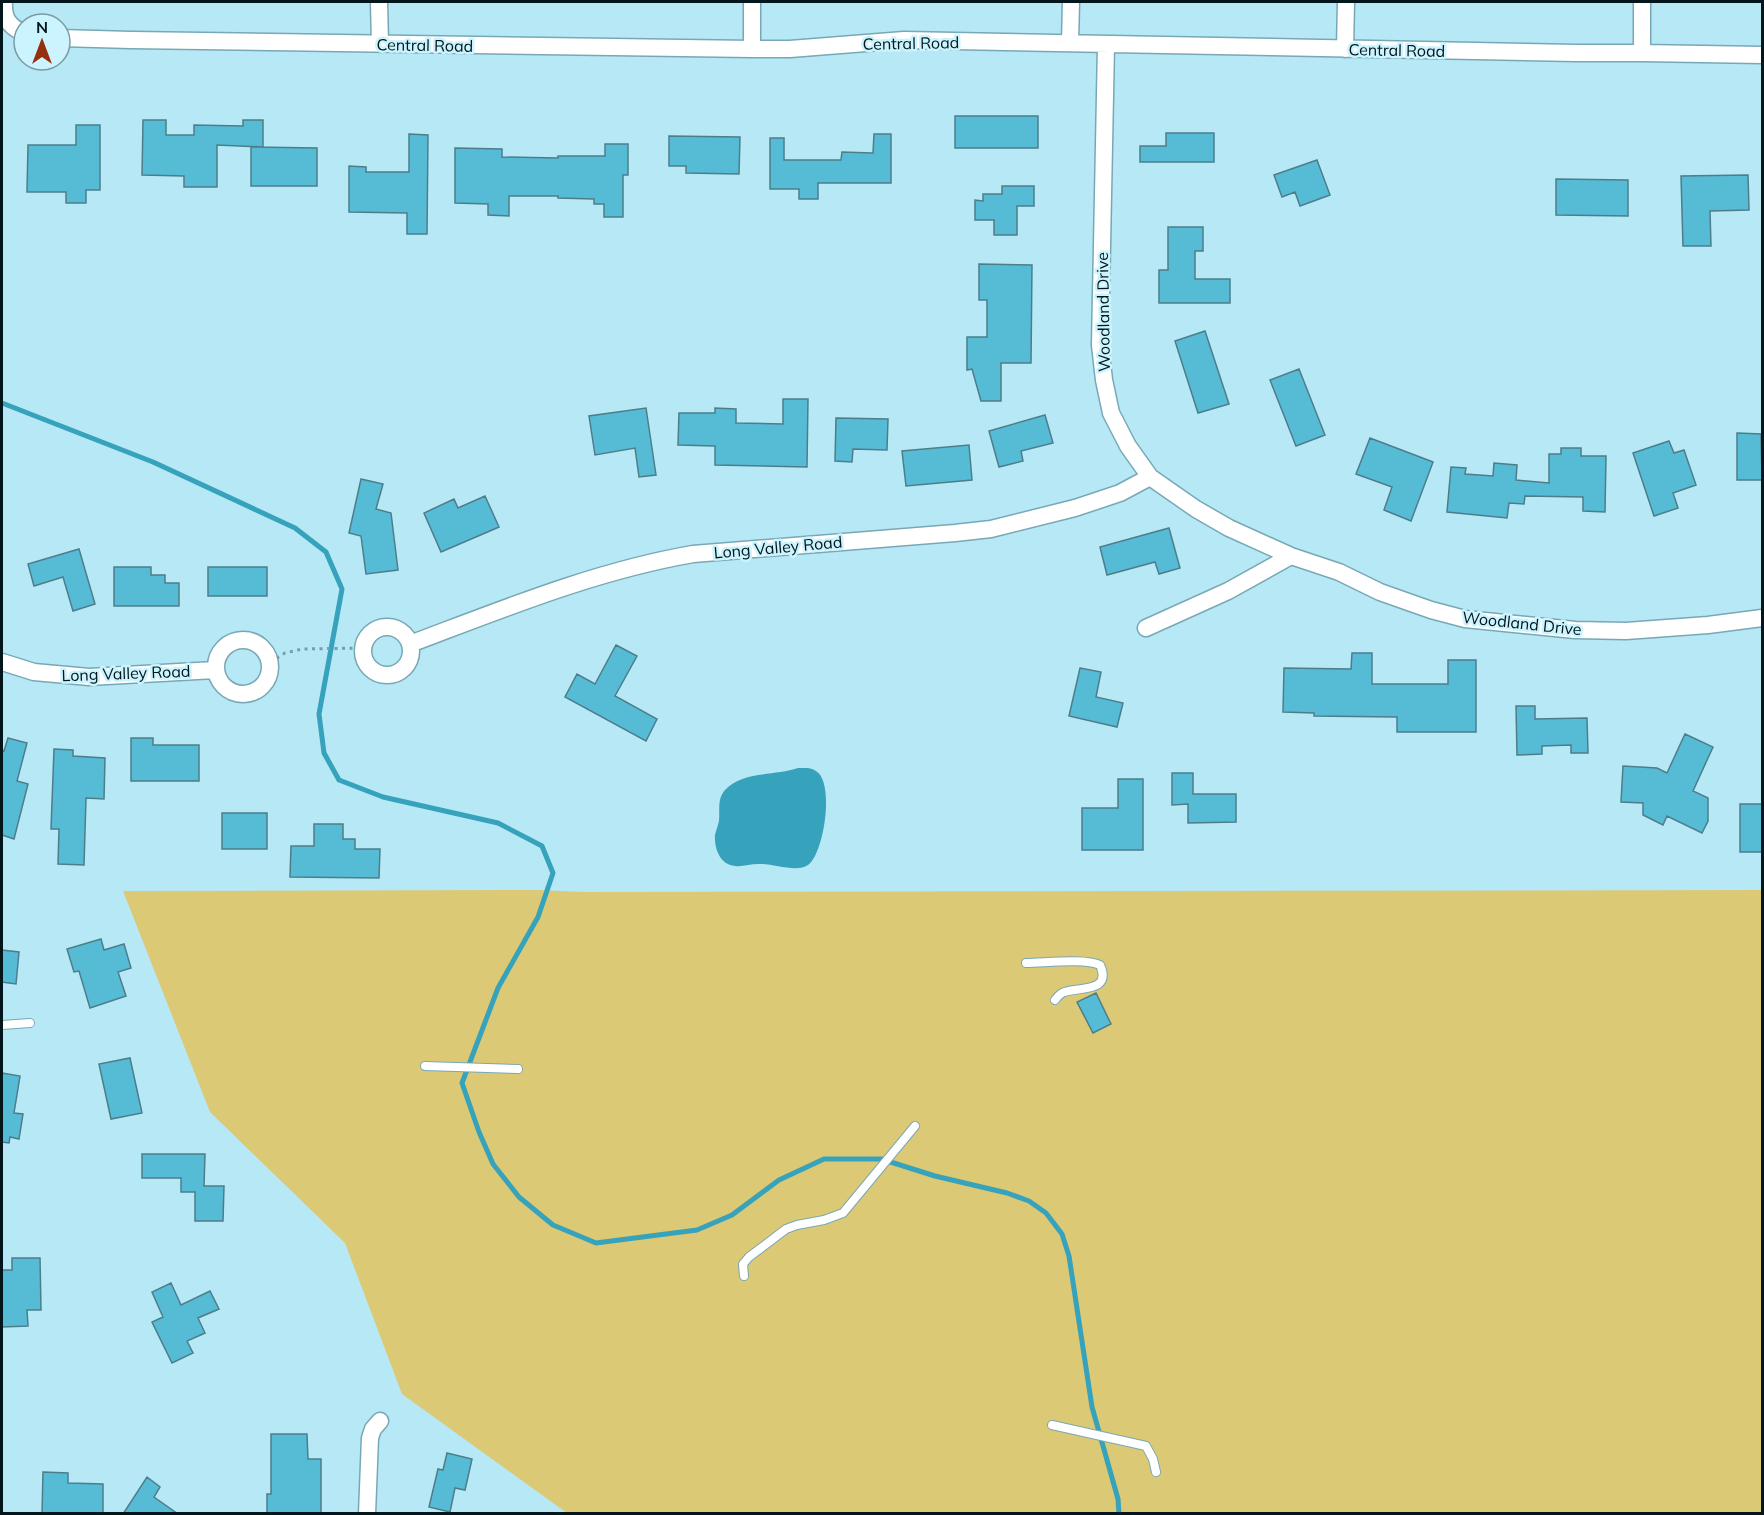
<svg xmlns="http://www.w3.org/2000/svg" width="1764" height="1515" viewBox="0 0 1764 1515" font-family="Mulish,sans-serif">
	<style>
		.green { fill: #dcc975 }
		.water { fill: #37a2bb }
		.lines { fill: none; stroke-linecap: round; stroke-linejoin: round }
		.stream { stroke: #37a2bb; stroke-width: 5 }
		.building { fill: #56bcd6; stroke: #4e7d8a; stroke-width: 1.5 }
		.lane-casing { stroke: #78a8b5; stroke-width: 10 }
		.street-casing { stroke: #78a8b5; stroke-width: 19 }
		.path { stroke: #769da8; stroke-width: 3; stroke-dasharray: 3 4.5; stroke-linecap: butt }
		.lane { stroke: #fff; stroke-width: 8 }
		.street { stroke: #fff; stroke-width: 16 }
		.labels { text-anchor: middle; stroke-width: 5; stroke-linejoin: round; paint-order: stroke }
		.street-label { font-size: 16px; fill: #03161b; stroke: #ccf4ff }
	</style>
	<rect width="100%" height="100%" fill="#b6e8f6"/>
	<!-- green -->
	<path class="green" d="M538 890 584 892 1762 890V1513H567L402 1394 345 1243 210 1112 123 891Z"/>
	<!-- water -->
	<path class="water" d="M798 768C804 768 811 767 816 771 835 782 824 854 808 865 796 873 772 863 758 864 751 864 742 867 735 866 720 865 714 848 715 835 716 830 718 826 719 821 720 810 717 799 725 790 742 771 775 776 798 768Z"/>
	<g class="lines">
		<!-- stream -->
		<path class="stream" d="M2 403 153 462 295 528 326 552 342 589 319 714 324 753 339 780 383 797 498 823 542 846 553 873 538 917 498 988 462 1083 479 1132 493 1164 519 1197 553 1225 596 1243 697 1230 732 1215 779 1180 824 1159H881L935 1176 1007 1193 1029 1201 1046 1213 1062 1234 1069 1256 1092 1407 1118 1499 1119 1514"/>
	</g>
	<!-- building -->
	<path class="building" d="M955 116H1038V148H955Z
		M143 120H166V135H194V125L243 126V120H263V147L217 145V187H184V176L142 175Z
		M76 125H100V190H86V203H66V192H27L28 145H76Z
		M1166 133H1214V162H1140V146H1166Z
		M409 134 428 135 427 234H407V213L349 212V166L366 167V172H409Z
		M874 134H891V183H818V199H799V189H770V138H784V160H841L842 152 873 153Z
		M669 136 740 137 739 174 686 173V166H669Z
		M605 144H628V175H623V217H604V204H594V199L558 198V196H509V216L488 215V204L455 203V148L502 149V157L558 158V156H605Z
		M251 147 317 148V186H251Z
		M1317 160 1330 195 1300 206 1295 192 1282 197 1274 175Z
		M1748 175 1749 210 1710 211 1711 246H1683L1681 176Z
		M1556 179 1628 180V216L1556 215Z
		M1002 186H1034V206H1017V235H994V220H975V200L983 201V194H1002Z
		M1168 227H1203V251H1195V279H1230V303H1159V270H1168Z
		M979 264 1032 265 1031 363H1001V401H981L972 369 967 370V337H987V300H979Z
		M1205 331 1229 404 1198 413 1175 341Z
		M1299 369 1325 435 1296 446 1270 380Z
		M783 399H808L807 467 715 465V446L678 445 679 413H715V408L736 409V423L783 424Z
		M646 408 656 475 639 477 635 448 595 455 589 416Z
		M1045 415 1053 443 1021 451 1023 461 999 467 989 431Z
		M836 418 888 419 887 450 853 449 852 462 835 461Z
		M1737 433 1761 434 1762 480H1737Z
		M1370 438 1433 462 1411 521 1384 510 1392 487 1356 474Z
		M1669 441 1674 453 1684 450 1696 485 1673 493 1678 508 1654 516 1633 453Z
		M969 445 972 480 906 486 902 451Z
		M1561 448H1581V456H1606L1605 512 1583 511V497L1525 496 1524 504 1509 503 1507 518 1447 512 1451 467 1466 468 1465 474 1493 476 1494 463 1517 465 1516 480 1549 483V454H1561Z
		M361 479 383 484 376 509 391 513 398 570 366 574 361 536 349 533Z
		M485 496 499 527 441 552 424 513 454 499 458 508Z
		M1169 528 1180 568 1159 574 1155 562 1107 575 1100 547Z
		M79 549 95 604 73 611 63 577 34 586 28 564Z
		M114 567H151V575H165V583H179V606H114Z
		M208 567H267V596H208Z
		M616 645 637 656 615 696 657 719 646 741 565 697 577 674 595 684Z
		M1352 653H1372V684H1448V660H1476V732H1397V717L1314 716V713L1283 712 1284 668 1351 669Z
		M1080 668 1101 672 1096 697 1123 703 1117 727 1069 716Z
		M1516 706H1535V719L1587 718 1588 753H1571V745L1542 746V754L1517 755Z
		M1685 734 1713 747 1693 791 1708 798V821L1702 833 1667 816 1663 825 1643 815V803L1621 802 1623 766 1657 768 1667 773Z
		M8 738 27 743 17 781 28 784 14 839 2 835V750L4 751Z
		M131 738H153V745H199V781H131Z
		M54 749 73 750V756L105 758 104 799 86 798 84 865 58 864 59 829H51Z
		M1172 773H1193V794H1236V822L1188 823V804L1172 805Z
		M1118 779H1143V850H1082V808H1118Z
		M1740 804H1762V852H1740Z
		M222 813H267V849H222Z
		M314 824H343V839H355V849H380L379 878 290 877 291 846H314Z
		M101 939 104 950 124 944 131 968 118 972 126 996 90 1008 79 971 74 972 67 949Z
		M2 950 19 952 16 984 2 982Z
		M1096 993 1111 1024 1093 1033 1077 1002Z
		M130 1058 142 1113 111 1119 99 1064Z
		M2 1073 20 1076 14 1113 23 1114 19 1139 10 1137 9 1143 2 1142Z
		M142 1154H205L204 1186H224L223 1221H195V1192H181V1178H142Z
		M12 1258H40L41 1310H27L28 1326 2 1327V1270H12Z
		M171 1283 181 1305 210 1291 219 1309 198 1318 205 1333 187 1341 193 1353 172 1363 152 1322 163 1317 152 1292Z
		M271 1434H307L308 1459H321V1514H267V1494H271Z
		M447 1453 472 1459 465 1490 455 1488 450 1512 429 1507 438 1469 443 1470Z
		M43 1472 68 1473V1483L103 1484V1514H42Z
		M147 1477 160 1487 154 1497 178 1514H123Z"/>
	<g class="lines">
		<!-- lane casing -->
		<g class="lane-casing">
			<path id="lane" d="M1026 963C1044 963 1085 958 1100 965 1113 994 1076 986 1062 993 1059 995 1057 997 1055 1000
				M2 1025 30 1023
				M425 1066 518 1069
				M744 1276 743 1264 749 1257 786 1229 797 1225 824 1220 843 1213 915 1126
				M1052 1425 1146 1446 1153 1459 1156 1472"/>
		</g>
		<!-- street casing -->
		<g class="street-casing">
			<path id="street" d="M4 2C3 18 9 27 24 33
				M379 2 380 44
				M60 38 131 40 752 49H790L904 40 1576 53H1642L1762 55
				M1070 43 1071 2
				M1106 45 1100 345 1104 380 1111 413 1128 446 1150 477 1196 509 1229 528 1291 556 1339 572 1380 592 1431 610 1465 619 1575 630 1626 631 1708 625 1762 618
				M752 49V2
				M1345 49 1346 2
				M1642 53V2
				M363 651a24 24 0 1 1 48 0a24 24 0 1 1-48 0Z
				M1146 628 1228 591 1291 556
				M216 667a27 27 0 1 1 54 0a27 27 0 1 1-54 0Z
				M410 644C503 609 595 571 693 554L955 533 991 529 1075 508 1120 493 1150 477
				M2 662 34 672 89 677 215 670
				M367 1514 370 1438 373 1429 380 1421"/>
		</g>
		<!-- path -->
		<path class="path" d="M270 662 285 653 302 649 363 648"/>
		<!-- lane -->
		<use href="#lane" class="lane"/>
		<!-- street -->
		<use href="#street" class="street"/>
	</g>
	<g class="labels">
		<!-- street labels -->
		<g class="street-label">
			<text transform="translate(911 43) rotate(-1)" y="6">Central Road</text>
			<text transform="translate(425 45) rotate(1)" y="6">Central Road</text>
			<text transform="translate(1397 50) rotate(1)" y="6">Central Road</text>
			<text transform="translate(1103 312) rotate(-91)" y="6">Woodland Drive</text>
			<text transform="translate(778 547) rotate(-5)" y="6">Long Valley Road</text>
			<text transform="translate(1522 623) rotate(6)" y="6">Woodland Drive</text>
			<text transform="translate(126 673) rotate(-2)" y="6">Long Valley Road</text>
		</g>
	</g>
	<!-- border -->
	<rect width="1764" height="1515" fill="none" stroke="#03161b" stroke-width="6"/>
	<!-- north arrow -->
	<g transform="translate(42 42)"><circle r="28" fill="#ccf4ff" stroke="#7c9ba4" stroke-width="1.5"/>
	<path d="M0-4.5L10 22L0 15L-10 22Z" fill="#962f0d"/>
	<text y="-9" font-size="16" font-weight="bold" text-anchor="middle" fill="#03161b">N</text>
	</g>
</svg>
